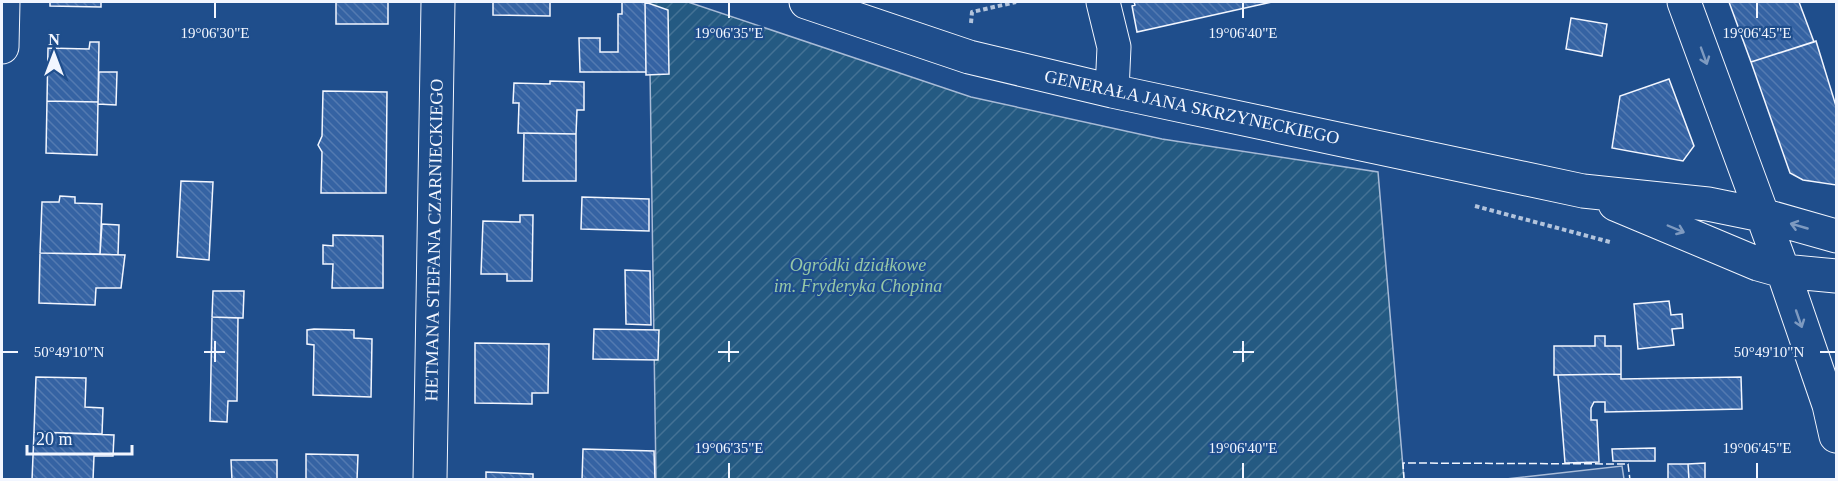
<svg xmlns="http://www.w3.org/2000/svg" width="1838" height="481" viewBox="0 0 1838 481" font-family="'Times New Roman',serif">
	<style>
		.garden { fill: url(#garden-furrows); stroke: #a8bbd7; stroke-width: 1.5 }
		.parking { fill: #305b95; stroke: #a8bbd7; stroke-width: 1.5 }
		.building { fill: url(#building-back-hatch); stroke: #f2f6ff; stroke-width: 1.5 }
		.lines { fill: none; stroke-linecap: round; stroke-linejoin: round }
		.minor-casing { stroke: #f2f6ff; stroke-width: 35 }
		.path { stroke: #b3c4dc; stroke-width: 4; stroke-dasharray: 4.5 3; stroke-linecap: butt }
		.minor { stroke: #1f4e8c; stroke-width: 33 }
		.fence { stroke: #f2f6ff; stroke-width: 1.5; stroke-dasharray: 8 3; stroke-linecap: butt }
		.oneway { stroke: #7e9ac0 }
		.ticks { fill: none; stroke: #f2f6ff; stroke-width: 2 }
		.labels { text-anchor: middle; stroke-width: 4.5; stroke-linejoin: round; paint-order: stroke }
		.street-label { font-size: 18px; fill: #f2f6ff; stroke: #1f4e8c }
		.park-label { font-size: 18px; font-style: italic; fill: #97c8a6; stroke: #1f4e8c }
		.ticks-label { font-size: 15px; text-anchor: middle; fill: #f2f6ff; stroke: #1f4e8c; stroke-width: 4.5; stroke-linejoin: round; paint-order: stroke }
	</style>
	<defs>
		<pattern id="garden-furrows" width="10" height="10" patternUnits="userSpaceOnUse" patternTransform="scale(1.5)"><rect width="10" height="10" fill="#245a82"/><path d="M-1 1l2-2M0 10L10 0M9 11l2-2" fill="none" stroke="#447295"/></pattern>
		<pattern id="building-back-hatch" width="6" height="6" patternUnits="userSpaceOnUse" patternTransform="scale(1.5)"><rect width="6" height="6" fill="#3563a3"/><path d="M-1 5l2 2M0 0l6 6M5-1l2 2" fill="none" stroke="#537ab1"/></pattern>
	</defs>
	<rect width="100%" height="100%" fill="#1f4e8c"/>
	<!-- garden -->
	<path class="garden" d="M649 2H688L971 97 1162 139 1378 172 1404 479H656Z"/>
	<!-- parking -->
	<path class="parking" d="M1622 466 1624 479H1506Z"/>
	<!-- building -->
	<path class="building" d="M50 2H101V7L50 6Z
		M336 2H388V24H336Z
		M493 2H550V16L493 15Z
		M622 2H645L646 72H580L579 38H600V52H618V14H622Z
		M645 2 668 10 669 74 646 75Z
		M1134 2H1272L1137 32 1132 6 1135 5Z
		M1729 2H1799L1814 42 1751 62Z
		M1571 18 1607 24 1602 56 1566 49Z
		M1816 41 1836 106V185L1803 180 1790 173 1751 62Z
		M90 42H99L98 102 47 101 48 48 89 49Z
		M99 72H117L116 105 98 104Z
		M1669 79 1694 146 1683 161 1612 148 1620 96Z
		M550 81 584 82V110H577L576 134 518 133 519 103H513L514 83 550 84Z
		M323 91 387 92 386 193H321L322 152 318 145 322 136Z
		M47 101 98 102 97 155 46 153Z
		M524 133 576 134V181H523Z
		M181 181 213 182 209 260 177 257Z
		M60 196 75 197V203L102 204 100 254 40 253 42 202H59Z
		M582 197 649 199V231L581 229Z
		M520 215H533L532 281H507V274H481L483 221 520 222Z
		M102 224 119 225 118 255 100 254Z
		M333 235 383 236V288H332L333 264H323V245L333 246Z
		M40 253 125 255 121 288H96L95 305 39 303Z
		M625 270 650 271 651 325 626 324Z
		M213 291H244L243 318 212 317Z
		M1669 301 1671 315 1682 314 1683 328 1672 329 1674 345 1638 349 1634 304Z
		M212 317 238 318 237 401H228L227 422 210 421Z
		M314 329 354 330V338L372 339 371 397 313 395 314 345 307 344V330Z
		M594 329 659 330 658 360 593 359Z
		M1595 336H1605V346H1621V374L1554 375V346H1595Z
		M475 343 549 344 548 393H532V404L475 403Z
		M1621 374V379L1741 377 1742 409 1605 412V402H1594L1591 408V420H1597L1599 462 1565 463 1558 375Z
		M36 377 86 378 85 407 103 408 102 434 34 432Z
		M34 432 114 435 113 456H94L93 480H32Z
		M1655 448V461H1613L1612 449Z
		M583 449 654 451 655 480H582Z
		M306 454 358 455 357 480H306Z
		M231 460H277V480H232Z
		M1705 463V480H1689L1688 464Z
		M1668 464H1688L1689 480H1668Z
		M486 472 533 474V480H486Z"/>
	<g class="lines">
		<!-- minor casing -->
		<g class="minor-casing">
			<path id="minor" d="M806 2 969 57 1112 91 1583 191 1708 204 1762 215 1836 236
				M1103 2 1114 47 1112 91
				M1684 2 1783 271 1829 405 1836 436
				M2 47 3 2
				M1615 204 1758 264 1783 271 1836 276
				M430 480 438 2"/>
		</g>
		<!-- path -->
		<path class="path" d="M971 23 972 12 1016 2
			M1475 206 1610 242"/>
		<!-- minor -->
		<use href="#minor" class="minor"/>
		<!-- fence -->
		<path class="fence" d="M1404 480 1403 463 1628 464 1630 480"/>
	</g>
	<!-- one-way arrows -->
	<defs><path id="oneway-shaft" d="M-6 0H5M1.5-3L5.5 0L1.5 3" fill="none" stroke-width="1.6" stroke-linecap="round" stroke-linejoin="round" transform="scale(1.5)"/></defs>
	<g class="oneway">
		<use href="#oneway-shaft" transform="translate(1704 56) rotate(70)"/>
		<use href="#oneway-shaft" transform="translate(1799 226) rotate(-164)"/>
		<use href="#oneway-shaft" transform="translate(1676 229) rotate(23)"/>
		<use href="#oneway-shaft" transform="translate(1799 319) rotate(71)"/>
	</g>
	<!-- ticks -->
	<path class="ticks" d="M215 3V18M729 3V18M1243 3V18M1757 3V18M215 341V362M729 341V362M1243 341V362M3 352H18M204 352H225M718 352H739M1233 352H1254M1820 352H1835M729 463V478M1243 463V478M1757 463V478"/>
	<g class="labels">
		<!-- street labels -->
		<g class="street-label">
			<text transform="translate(1192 107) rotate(12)" y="6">GENERAŁA JANA SKRZYNECKIEGO</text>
			<text transform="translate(434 240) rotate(-89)" y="6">HETMANA STEFANA CZARNIECKIEGO</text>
		</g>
		<!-- park labels -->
		<g class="park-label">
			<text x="858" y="271">Ogródki działkowe<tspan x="858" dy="21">im. Fryderyka Chopina</tspan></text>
		</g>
	</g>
	<g class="ticks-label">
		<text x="215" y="38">19°06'30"E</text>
		<text x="729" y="38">19°06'35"E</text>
		<text x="1243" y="38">19°06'40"E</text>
		<text x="1757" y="38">19°06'45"E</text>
		<text x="69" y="357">50°49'10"N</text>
		<text x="1769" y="357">50°49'10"N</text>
		<text x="729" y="453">19°06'35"E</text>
		<text x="1243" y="453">19°06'40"E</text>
		<text x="1757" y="453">19°06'45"E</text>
	</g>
	<!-- border -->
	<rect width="1838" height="481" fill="none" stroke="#f2f6ff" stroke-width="6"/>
	<!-- north arrow -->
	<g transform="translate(54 54)" stroke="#1f4e8c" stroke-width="4.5" paint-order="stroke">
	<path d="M0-4.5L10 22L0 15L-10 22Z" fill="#f2f6ff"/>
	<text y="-9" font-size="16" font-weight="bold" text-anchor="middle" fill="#f2f6ff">N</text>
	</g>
	<!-- scale -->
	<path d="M27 445v9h105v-9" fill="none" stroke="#f2f6ff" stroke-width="3"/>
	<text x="36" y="445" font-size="18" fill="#f2f6ff" stroke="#1f4e8c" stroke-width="4.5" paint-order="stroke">20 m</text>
</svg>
